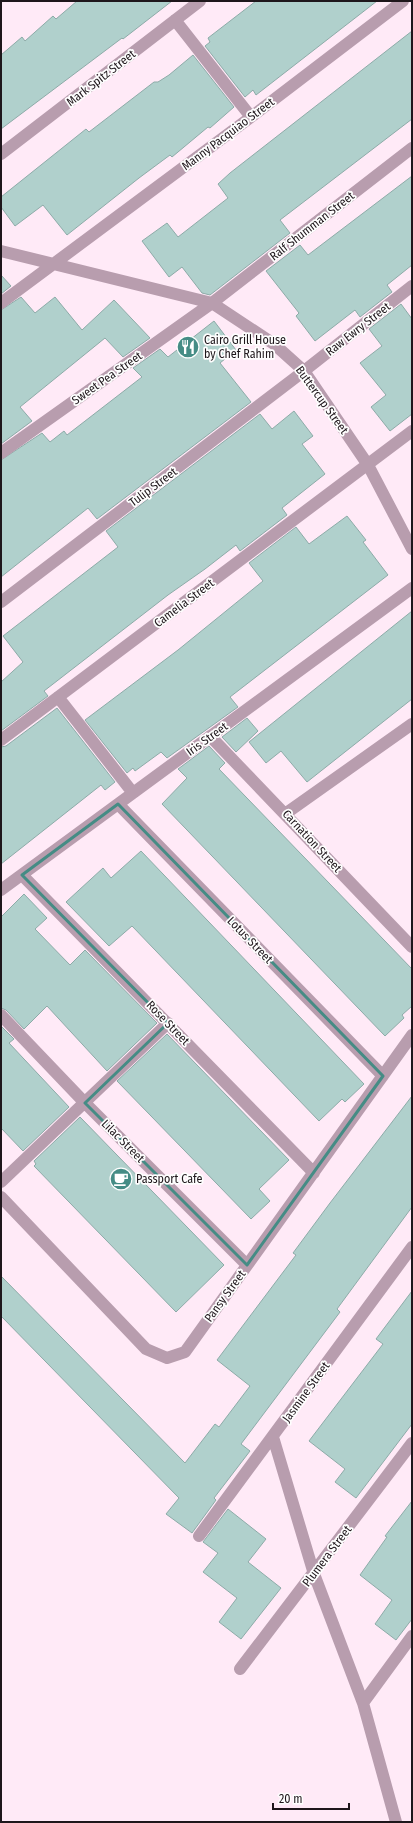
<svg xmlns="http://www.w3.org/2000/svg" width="413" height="1823" viewBox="0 0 413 1823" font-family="'Fira Sans Condensed',sans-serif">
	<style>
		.building { fill: #b0d0cc; stroke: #8daba8 }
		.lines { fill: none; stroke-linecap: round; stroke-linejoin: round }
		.minor { stroke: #b89dae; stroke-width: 12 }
		.marked { fill: none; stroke: #458c85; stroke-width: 3; stroke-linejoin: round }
		.labels { text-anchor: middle; stroke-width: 3.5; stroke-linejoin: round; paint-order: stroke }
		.street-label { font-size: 12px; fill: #1e161b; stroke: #fefefe }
		.poi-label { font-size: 12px; fill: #1e161b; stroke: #fefefe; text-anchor: start }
	</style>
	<rect width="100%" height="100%" fill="#ffeaf7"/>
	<!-- building -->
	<path class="building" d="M77 1H172L123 39 122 38 1 129V55L22 37 25 41 53 16 56 19Z
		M256 1H377L256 95 253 90 245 97 205 46 210 42 208 38Z
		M412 31V119L280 220 290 233 210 295 202 293 182 267 169 277 142 241 167 223 178 237 228 198 218 184 230 173Z
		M193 55 234 107 210 128 208 127 172 157 170 155 139 178 67 235 43 205 15 226 1 207V197L86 129 89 132 154 82H158L169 75Z
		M412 176V265L387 285 392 292 360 317 355 310 315 341 296 316 299 313 266 271 300 245 308 255Z
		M1 275 11 286 1 294Z
		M21 297 35 313 55 297 82 330 114 300 150 338 123 357 105 338 20 407 32 421 1 444V310Z
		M401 304 412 319V414L390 431 371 407 386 395 360 363 382 346 369 329Z
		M214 321 236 350 220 363 251 402 97 519 88 508 1 577V460L42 433 50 442 64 431 67 435 142 377 133 368 160 349 168 357Z
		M294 411 313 436 302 444 325 474 282 508 287 515 240 551 236 545 205 569 168 595 44 691 48 696 1 731V682L23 662 3 636 118 547 106 531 260 414 272 429Z
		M347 516 366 540 363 542 388 575 230 697 238 707 167 758 161 752 135 771 133 768 127 773 85 720 178 650 263 581 249 563 296 527 309 544Z
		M412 611V699L307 782 281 751 266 763 249 742Z
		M57 708 115 782 105 790 101 785 1 864V747L6 746Z
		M247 718 258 731 236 752 222 737Z
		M209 746 225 763 219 769 412 969V1006L402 1015 404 1018 385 1036 162 804 187 778 178 769Z
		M141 851 364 1084 345 1102 342 1099 319 1121 132 926 109 946 66 902 103 868 111 878Z
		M24 894 47 918 35 929 70 965 85 950 157 1023 107 1071 47 1006 24 1029 6 1010 1 1008V917Z
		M1 1026 14 1039 9 1043 69 1107 23 1151 1 1128Z
		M167 1034 289 1160 259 1189 270 1201 251 1219 117 1081Z
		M412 1096V1207L337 1309 340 1312 241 1444 250 1451 214 1498 216 1500 192 1533 166 1514 179 1498 1 1316V1276L185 1463 215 1424 219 1427 250 1386 217 1360 296 1255 293 1253 330 1203Z
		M80 1117 224 1265 176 1312 34 1166 36 1164 34 1161Z
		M412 1291V1424L356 1498 335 1482 345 1469 309 1441 383 1344 376 1339Z
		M412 1501V1619L396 1640 375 1624 392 1600 360 1575 387 1537 385 1536Z
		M228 1509 266 1539 248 1562 281 1588 241 1639 219 1622 237 1598 203 1572 218 1553 203 1542Z"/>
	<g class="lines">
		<!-- minor -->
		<path class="minor" d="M175 20 251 117
			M1 154 200 1
			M1 251 212 303 274 344 304 371 368 465 412 549
			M1 303 251 117 403 1
			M1 453 212 303 412 148
			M1 602 304 371 412 286
			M58 697 133 793
			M210 736 412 947
			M1 740 412 431
			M118 804 383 1076
			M285 814 412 724
			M22 875 314 1173
			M1 890 412 588
			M1 1015 85 1103 247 1265
			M1 1182 168 1023
			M1 1197 146 1349 167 1358 185 1352 412 1035
			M273 1437 314 1574 363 1703 396 1822
			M199 1536 412 1247
			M240 1669 412 1443
			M363 1703 412 1636"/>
	</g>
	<!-- marked area -->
	<path class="marked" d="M118 804 383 1076 247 1265 85 1103 168 1023 22 875Z"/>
	<!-- icons -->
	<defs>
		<g id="restaurant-disc" transform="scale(1.15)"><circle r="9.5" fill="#458c85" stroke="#fefefe"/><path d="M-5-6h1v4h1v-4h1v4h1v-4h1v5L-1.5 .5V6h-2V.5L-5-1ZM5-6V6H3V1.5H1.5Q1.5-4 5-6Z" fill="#fff"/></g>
		<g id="cafe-disc" transform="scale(1.15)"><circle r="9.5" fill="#458c85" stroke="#fefefe"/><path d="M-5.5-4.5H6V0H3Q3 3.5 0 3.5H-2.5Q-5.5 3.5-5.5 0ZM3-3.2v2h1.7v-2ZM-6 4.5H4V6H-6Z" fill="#fff"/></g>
	</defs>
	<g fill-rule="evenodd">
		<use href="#restaurant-disc" x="188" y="347"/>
		<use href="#cafe-disc" x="121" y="1179"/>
	</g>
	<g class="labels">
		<!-- street labels -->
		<g class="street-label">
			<text transform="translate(101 78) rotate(-38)" y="4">Mark Spitz Street</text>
			<text transform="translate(228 134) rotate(-37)" y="4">Manny Pacquiao Street</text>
			<text transform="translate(312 226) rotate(-38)" y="4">Ralf Shumman Street</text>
			<text transform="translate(358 329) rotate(-38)" y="4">Raw Ewry Street</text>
			<text transform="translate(107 378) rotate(-35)" y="4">Sweet Pea Street</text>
			<text transform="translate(322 400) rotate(54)" y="4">Buttercup Street</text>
			<text transform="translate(153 487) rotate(-37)" y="4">Tulip Street</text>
			<text transform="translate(184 603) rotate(-37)" y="4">Camelia Street</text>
			<text transform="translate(207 739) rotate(-36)" y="4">Iris Street</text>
			<text transform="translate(312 841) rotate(47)" y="4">Carnation Street</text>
			<text transform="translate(250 940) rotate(46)" y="4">Lotus Street</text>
			<text transform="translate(168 1023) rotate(46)" y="4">Rose Street</text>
			<text transform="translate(123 1141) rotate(45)" y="4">Lilac Street</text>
			<text transform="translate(225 1296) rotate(-54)" y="4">Pansy Street</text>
			<text transform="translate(306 1392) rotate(-54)" y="4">Jasmine Street</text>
			<text transform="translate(327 1556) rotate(-53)" y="4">Plumera Street</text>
		</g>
		<!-- poi labels -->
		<g class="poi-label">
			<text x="204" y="344">Cairo Grill House<tspan x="204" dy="14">by Chef Rahim</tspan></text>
			<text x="136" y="1183">Passport Cafe</text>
		</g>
	</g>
	<!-- border -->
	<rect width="413" height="1823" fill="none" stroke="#1e161b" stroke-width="4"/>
	<!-- scale -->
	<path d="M273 1803v6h76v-6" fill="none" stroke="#1e161b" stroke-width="2"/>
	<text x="279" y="1803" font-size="12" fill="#1e161b" stroke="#fefefe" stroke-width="3" paint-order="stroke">20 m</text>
</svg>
